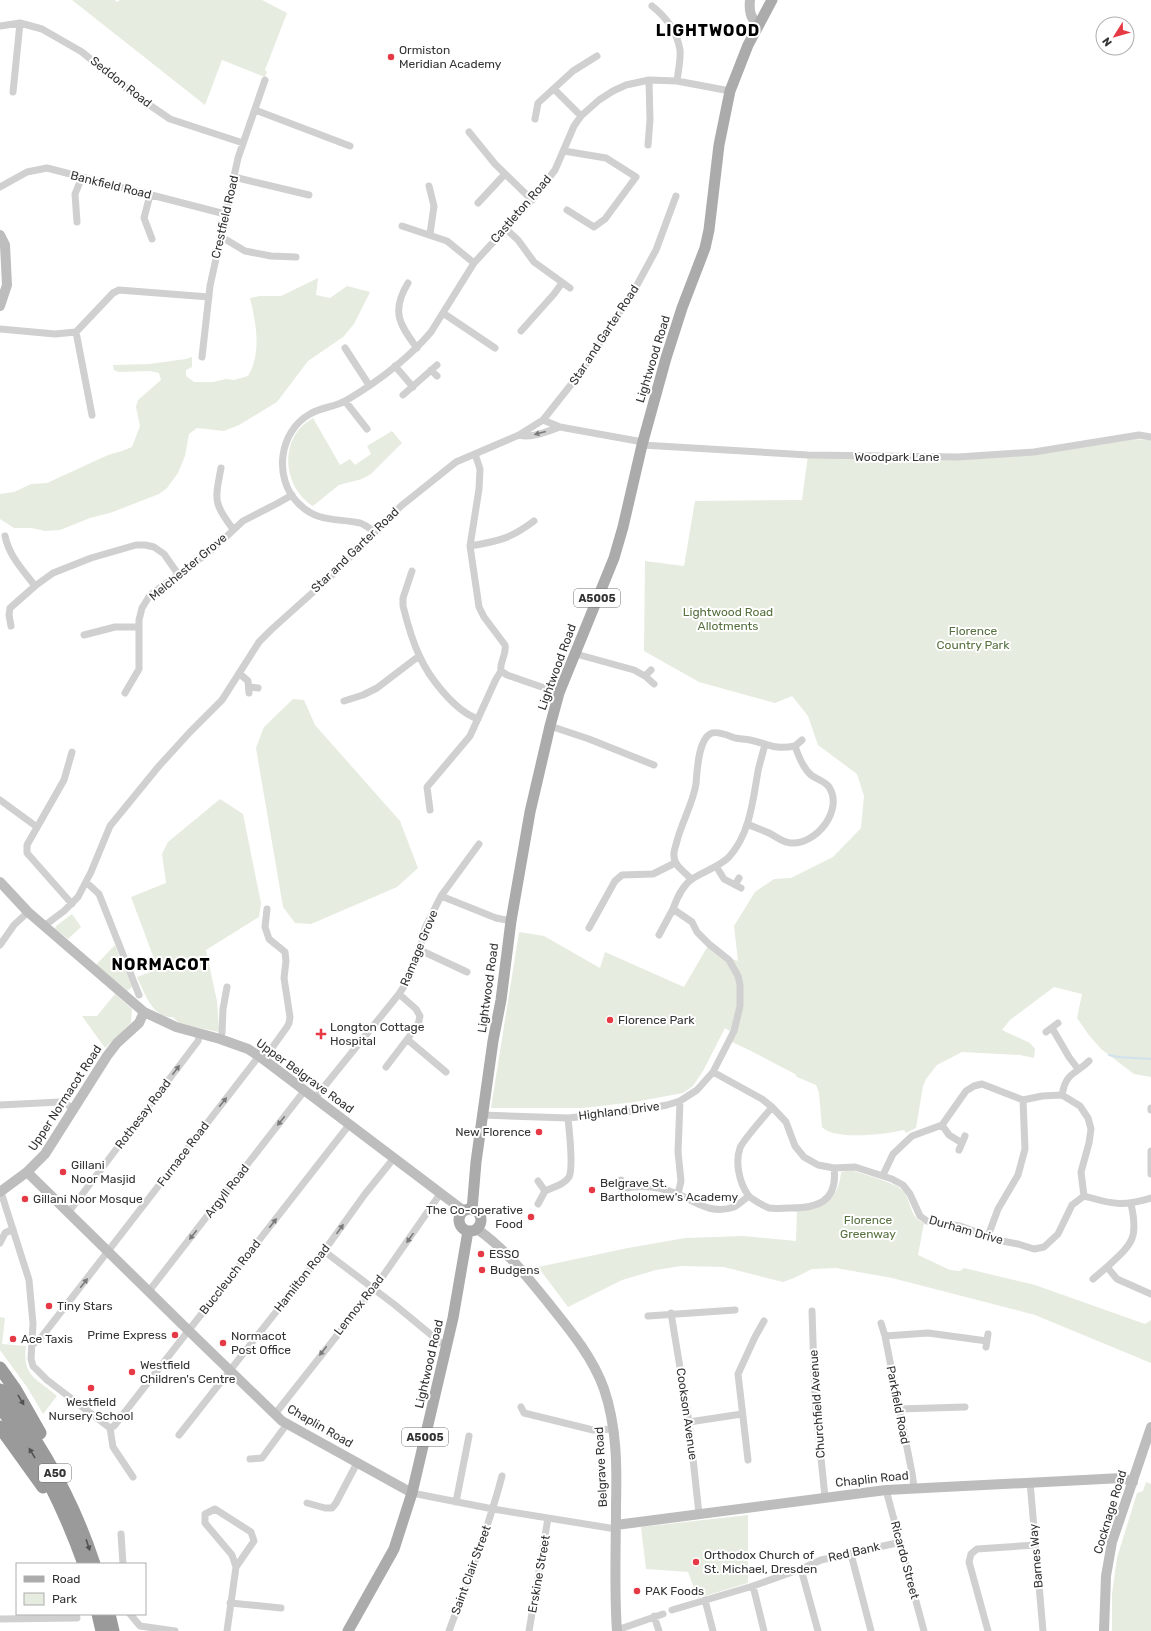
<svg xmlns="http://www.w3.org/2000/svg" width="1151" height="1631" viewBox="0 0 1151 1631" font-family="Rubik,sans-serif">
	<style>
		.green { fill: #e6ecdf }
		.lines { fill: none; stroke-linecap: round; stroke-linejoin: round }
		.stream { stroke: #cfe2ee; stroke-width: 2 }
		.street { stroke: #d0d0d0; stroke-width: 7 }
		.secondary { stroke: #bdbdbd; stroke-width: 10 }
		.primary { stroke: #ababab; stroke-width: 11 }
		.highway { stroke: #9a9a9a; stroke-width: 13 }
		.oneway { fill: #7a7a7a }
		.oneway2 { fill: #525252 }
		.poi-dot { fill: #e63946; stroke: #fff; stroke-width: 1.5 }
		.labels { text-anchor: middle; stroke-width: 4; stroke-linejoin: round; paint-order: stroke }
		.shield { fill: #fff; stroke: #707070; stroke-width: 1 }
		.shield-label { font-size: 11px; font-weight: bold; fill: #333 }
		.poi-label { font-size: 12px; fill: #333; stroke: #fff; text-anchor: start }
		.street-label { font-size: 12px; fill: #333; stroke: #fff }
		.park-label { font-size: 12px; fill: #56703f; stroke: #fff }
		.district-label { font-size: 16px; font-weight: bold; letter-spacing: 1px; fill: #000; stroke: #fff }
	</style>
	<rect width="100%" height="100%" fill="#fff"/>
	<!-- green -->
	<path class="green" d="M72 0H115L117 2 120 0H262L287 13 265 70 267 72 265 77 222 60 205 105Z
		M318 278 316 295 330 298 347 286 370 292 354 324 343 337 308 361 277 402 239 425 224 431 197 428 189 434 185 456 178 473 167 488 159 494 110 513 90 518 60 530 45 531 32 528H14L0 519V494L14 492 31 484 47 483 108 455 122 451 132 447 140 426 136 407 138 400 161 380 159 373 150 371 119 372 114 370 113 365 149 364 186 359 192 357V367L186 370V376L194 382H213L226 379 234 380 248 376C262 353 256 323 250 298L260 296H281Z
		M313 418 340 465 350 459 355 465 371 454 367 446 392 431 402 443 371 474 362 479 339 485 313 506C287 490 279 451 301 427 304 424 309 421 313 418Z
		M1116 438 1151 440V1077L1134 1074 1101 1049 1088 1034 1077 1018 1082 994 1054 987 1010 1020 1002 1030 1030 1043 1035 1049 1034 1058 1020 1055 962 1052 937 1065 926 1079 923 1086 916 1128 906 1133 904 1130C887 1134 835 1141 822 1127L819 1093 816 1085 797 1077 795 1074 747 1049 732 1042 731 1032 725 1028 703 1071 693 1086 683 1093 635 1102 583 1108H491L519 932 544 936 600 968 605 952 684 987 709 944 724 956 738 961 734 926 755 892 774 879 791 878 833 857 861 828 864 796 857 774 818 745 808 716 792 696 775 703 699 682 644 651 645 561 684 566 695 501 802 500 808 455 853 457 1034 452Z
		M293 699 304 700 315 725 400 821 418 868 397 887 311 924 295 923 283 907 256 748 264 727Z
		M220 799 243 814 261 903 259 917 206 950 217 1001 219 1030 218 1032 180 1024 173 1017C153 1019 144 992 137 977L158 969 131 897 166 883 162 854 168 842Z
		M72 914 81 927 68 939 55 929 56 926Z
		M115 945 132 987 127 991 96 965Z
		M115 994 132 1009 131 1023 105 1048 82 1016H97Z
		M852 1170C864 1175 894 1182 902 1190 912 1200 909 1218 924 1223L918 1255 950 1270 960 1271 964 1268 1035 1285 1145 1324 1151 1320V1363L1035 1315 892 1278 836 1268 812 1269 794 1278 783 1282 724 1267 681 1266 656 1270 622 1280 568 1307 538 1267 628 1248 685 1238 743 1236 796 1241 797 1211C822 1209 839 1199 841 1172Z
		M0 1317 5 1318 2 1344 26 1346C22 1376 36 1378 57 1396L43 1414 27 1387 0 1350Z
		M1146 1482 1151 1484V1631H1112V1594L1117 1558 1137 1493 1143 1491Z
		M748 1515V1583L698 1598 688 1572 646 1569 641 1527Z"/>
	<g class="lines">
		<!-- stream -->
		<path class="stream" d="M1109 1055 1118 1057 1151 1059"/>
		<!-- street -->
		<path class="street" d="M652 6C666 17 677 32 680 50 681 59 678 72 677 81
			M0 26 20 23 42 29 82 52 132 93 170 119 243 143
			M554 89 581 116
			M13 92 20 23
			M255 110 350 146
			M535 119 538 103 573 71 597 56
			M469 132 495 164 532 200
			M648 145 650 120 649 80
			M564 151 606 158 636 177 605 219 594 227 567 210
			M234 177 309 195
			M429 186 434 206 430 234
			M0 187 27 172 47 168 225 214
			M150 195 144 218 152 239
			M478 203 505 174
			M77 222 75 194 82 177
			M402 226 447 241 474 263
			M506 229 518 240 534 262 570 288
			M220 236 245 251 271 256 296 257
			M408 283C391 311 399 324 417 348
			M443 313 495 348
			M0 329 55 334 76 332 113 293 119 290 209 297
			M521 331 554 294 562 283
			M76 332 92 415
			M345 348 369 385
			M202 357 210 286 238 158 265 80
			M395 366 413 387
			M431 370 437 376
			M403 395 437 365
			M345 401 367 429
			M543 420 560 427 643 442
			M519 435C531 439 548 431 560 427
			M642 445 808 455 958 457 1034 452 1139 435 1151 437
			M475 454 480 469 479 489 470 546 479 607 484 617 505 645C507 655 499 662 501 671
			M221 468C215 500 213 503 233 529
			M375 532C370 529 366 525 360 523 337 518 317 523 298 503 273 478 279 431 310 414 321 407 336 407 347 400 377 382 408 359 431 332L474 263 532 200 555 170 574 126 581 116 599 100 613 91 626 85 649 80 677 81 730 91
			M5 536C9 556 23 570 35 586
			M470 546C499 541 510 539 534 521
			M412 571 403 598V606C407 622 412 640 419 655 429 678 455 711 478 719
			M11 626 9 615 10 608 35 586 53 573 91 558 136 545H145L154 547 164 554 178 574
			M84 635 115 627H138
			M576 654 634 670 645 676 654 684
			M240 674 248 681 249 693
			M645 676 651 670
			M250 687 258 688
			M125 693 139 669V620L142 608 150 595 212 550 243 521 278 503 292 495
			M344 701 363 695 377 688 419 656
			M550 726 589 739 654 765
			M795 746 802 740
			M0 800 37 827
			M430 810 427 787 470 736 496 679 501 671 507 675 559 693
			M716 866 724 879 741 888
			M691 879C685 872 674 866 674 856 673 851 676 846 677 841 682 822 693 803 696 784 697 772 698 738 712 733 719 731 729 736 735 738 740 739 745 739 750 740 769 744 774 750 795 746 798 755 803 768 811 775 816 779 825 781 829 787 844 810 816 845 791 843 783 843 777 837 769 833 762 830 754 827 747 824
			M86 882 99 894 139 995
			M735 885 739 878
			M441 896 496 918 511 921
			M72 904 27 853V845L64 780 72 752
			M44 926 64 911 78 897 91 872 110 826 159 766 190 732 222 700 259 642 272 629 331 576 401 506 456 462 519 435 543 420 581 372 637 285 656 250 676 196
			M589 928 615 881 622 875 653 874 675 863
			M659 935 673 909
			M0 945 14 925 28 912
			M420 950 467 972
			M1052 1028 1069 1057 1078 1069
			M1046 1032 1058 1023
			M220 1039 222 1033 223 1009 227 987
			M408 1040 446 1072
			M264 1059 287 1027 289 1023 290 1017 284 978 286 961 285 952 269 939 265 927 267 909
			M386 1067 418 1025 420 1016 416 1009 399 994
			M713 1072 762 1099 772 1107 786 1122 795 1146 804 1157 818 1165 834 1168 855 1167 892 1179 903 1185 910 1194 920 1216 927 1221 960 1226 1002 1241 1018 1244 1034 1249 1044 1247 1058 1234 1072 1205 1084 1196 1087 1197
			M1062 1095C1066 1072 1075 1075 1089 1061
			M315 1098 399 994 408 980 420 950 425 928 441 896 479 844
			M0 1105 60 1102 65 1103 73 1109
			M772 1107C766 1115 743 1140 740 1148 735 1162 739 1182 748 1195 751 1199 764 1206 769 1208 775 1209 784 1208 791 1208 818 1208 838 1201 834 1168
			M1151 1108V1110
			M483 1115 568 1118 635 1111 667 1105 680 1101 697 1090 713 1072 734 1031 740 1006V985L738 976 729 960 709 944 697 932 692 922 673 909C677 898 682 886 692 879 704 871 719 867 729 857 750 834 753 800 758 771 760 762 763 753 765 744
			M942 1125 949 1135 962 1143
			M959 1150 965 1136
			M1151 1151V1174
			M883 1175 893 1154 912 1136 942 1125 966 1091 974 1086 982 1084 1023 1100 1042 1096 1062 1095 1080 1106 1088 1118 1091 1129 1089 1143 1081 1172 1084 1196
			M621 1180 623 1198
			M538 1181 545 1191C553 1187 564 1185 569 1177 574 1167 569 1130 568 1118
			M623 1189C642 1184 660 1187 678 1194 696 1202 711 1215 734 1207 739 1205 744 1199 749 1196
			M1 1192 29 1280 33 1324 31 1359 33 1366 47 1380 110 1428
			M678 1194 681 1181 678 1152 680 1101
			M1088 1197C1115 1205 1124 1206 1151 1198
			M538 1204 545 1191
			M1131 1204C1139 1239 1132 1244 1107 1267L1117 1279 1151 1294
			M68 1213 198 1041 200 1033
			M988 1236 998 1209 1018 1175 1025 1149 1023 1100
			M0 1243 5 1233 13 1229
			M324 1251 395 1305 441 1343 447 1344
			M1093 1279 1107 1267
			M149 1291 305 1090
			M812 1311 815 1400 825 1497
			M671 1313 689 1422 699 1514
			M648 1316 735 1310
			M881 1323 885 1336 912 1473 914 1487
			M885 1336 928 1333 987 1341
			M32 1345 40 1339 259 1056
			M986 1347 988 1334
			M521 1407 524 1413 593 1430 614 1429
			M899 1409 965 1407
			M275 1414 376 1286 440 1194
			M689 1422 742 1414
			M110 1428 114 1426 349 1125
			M110 1428 113 1447 133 1477
			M179 1435 324 1251 365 1194 394 1158
			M250 1459 262 1458 287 1424
			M748 1460 738 1374 755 1337 764 1321
			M1030 1482 1043 1631
			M886 1490 924 1631
			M412 1493 493 1509 616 1529
			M456 1502 469 1436
			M307 1503 325 1508H332L336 1503 357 1463
			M121 1534 123 1564
			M851 1554 871 1631
			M801 1569 818 1631
			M753 1586 764 1631
			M705 1600 713 1631
			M230 1603 281 1608
			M672 1610 753 1586 801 1569 821 1560 901 1542
			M130 1614 140 1626 175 1631
			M654 1616 659 1631
			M0 1619 77 1618
			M617 1630 663 1614
			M227 1631 236 1567 254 1541 251 1532 215 1509 205 1514V1523L232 1555 236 1567
			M449 1631C468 1580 488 1529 502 1476
			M529 1631 548 1518
			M988 1631 969 1562 971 1554 977 1549 1035 1545"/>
		<!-- secondary -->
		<path class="secondary" d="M750 0C749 10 750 18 758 25
			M0 235 5 245 7 285 0 306
			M0 882 28 912 144 1012 176 1027 220 1039 248 1049 259 1056 464 1211
			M27 1172 189 1331 282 1421 412 1493
			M0 1192 27 1172 45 1154 107 1056 117 1043 139 1023 144 1012
			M477 1229C506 1249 528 1278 550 1305 571 1331 593 1358 604 1389 617 1427 617 1467 616 1506 616 1548 614 1590 617 1631
			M616 1525 886 1490 1122 1478 1133 1482
			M1104 1631 1106 1576 1112 1542 1151 1427"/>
		<!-- primary -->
		<path class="primary" d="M459 1220a11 11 0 1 1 22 0a11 11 0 1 1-22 0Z
			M472 1210 476 1162 493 1041 501 1000 511 921 530 812 550 726 559 693 614 558 623 527 642 445 666 358 682 308 705 248 709 230 719 145 730 91 748 45 772 0
			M348 1631 394 1549 412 1493 453 1318 468 1231"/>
		<!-- highway -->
		<path class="highway" d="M0 1368 15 1389 40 1433
			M0 1390C41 1443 73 1500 94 1564
			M0 1407C11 1422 22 1436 32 1452 53 1487 70 1525 84 1564
			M0 1427 43 1487
			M98 1614 102 1631
			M109 1614 113 1631"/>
	</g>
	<!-- one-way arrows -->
	<defs><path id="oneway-solid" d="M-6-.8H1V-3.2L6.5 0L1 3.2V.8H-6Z"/></defs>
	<g class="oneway">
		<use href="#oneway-solid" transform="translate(540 433) rotate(165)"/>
		<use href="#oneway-solid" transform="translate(176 1070) rotate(-53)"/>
		<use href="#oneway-solid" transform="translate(223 1102) rotate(-51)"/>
		<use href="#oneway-solid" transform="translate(281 1121) rotate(128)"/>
		<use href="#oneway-solid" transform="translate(273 1223) rotate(-52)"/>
		<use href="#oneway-solid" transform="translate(340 1229) rotate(-54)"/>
		<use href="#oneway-solid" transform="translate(193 1235) rotate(128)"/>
		<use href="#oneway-solid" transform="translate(410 1238) rotate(125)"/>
		<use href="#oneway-solid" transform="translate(84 1283) rotate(-52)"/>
		<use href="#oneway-solid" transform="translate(323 1351) rotate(128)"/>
	</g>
	<g class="oneway2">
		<use href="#oneway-solid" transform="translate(21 1400) rotate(59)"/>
		<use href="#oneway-solid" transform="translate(32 1453) rotate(-121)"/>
		<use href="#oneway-solid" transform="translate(88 1545) rotate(71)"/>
	</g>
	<!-- markers -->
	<g class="poi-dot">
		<circle cx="391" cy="57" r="4"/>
		<circle cx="610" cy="1020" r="4"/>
		<path d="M319 1028h4v4h4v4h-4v4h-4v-4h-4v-4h4z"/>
		<circle cx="539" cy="1132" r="4"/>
		<circle cx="63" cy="1172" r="4"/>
		<circle cx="592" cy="1190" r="4"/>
		<circle cx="25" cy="1199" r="4"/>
		<circle cx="531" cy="1217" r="4"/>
		<circle cx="481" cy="1254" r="4"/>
		<circle cx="482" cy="1270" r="4"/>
		<circle cx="49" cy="1306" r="4"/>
		<circle cx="175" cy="1335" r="4"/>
		<circle cx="13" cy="1339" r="4"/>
		<circle cx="223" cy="1343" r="4"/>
		<circle cx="132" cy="1372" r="4"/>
		<circle cx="91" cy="1388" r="4"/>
		<circle cx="696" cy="1562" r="4"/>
		<circle cx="637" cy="1591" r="4"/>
	</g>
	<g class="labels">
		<!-- shield labels -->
		<g class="shield">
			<rect x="574" y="589" width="46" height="18" rx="3"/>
			<rect x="402" y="1428" width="46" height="18" rx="3"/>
			<rect x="39" y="1464" width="32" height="18" rx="3"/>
		</g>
		<g class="shield-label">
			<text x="597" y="602">A5005</text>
			<text x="425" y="1441">A5005</text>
			<text x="55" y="1477">A50</text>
		</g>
		<!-- poi labels -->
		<g class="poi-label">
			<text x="399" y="54">Ormiston<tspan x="399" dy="14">Meridian Academy</tspan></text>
			<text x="618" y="1024">Florence Park</text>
			<text x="330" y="1031">Longton Cottage<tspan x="330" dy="14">Hospital</tspan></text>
			<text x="531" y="1136" text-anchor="end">New Florence</text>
			<text x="71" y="1169">Gillani<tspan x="71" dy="14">Noor Masjid</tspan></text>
			<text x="600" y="1187">Belgrave St.<tspan x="600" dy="14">Bartholomew's Academy</tspan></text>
			<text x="33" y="1203">Gillani Noor Mosque</text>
			<text x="523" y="1214" text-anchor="end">The Co-operative<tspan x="523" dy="14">Food</tspan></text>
			<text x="489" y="1258">ESSO</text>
			<text x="490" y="1274">Budgens</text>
			<text x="57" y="1310">Tiny Stars</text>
			<text x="167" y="1339" text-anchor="end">Prime Express</text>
			<text x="231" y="1340">Normacot<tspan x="231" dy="14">Post Office</tspan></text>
			<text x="21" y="1343">Ace Taxis</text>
			<text x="140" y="1369">Westfield<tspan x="140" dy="14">Children's Centre</tspan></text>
			<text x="91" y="1406" text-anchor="middle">Westfield<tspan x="91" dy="14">Nursery School</tspan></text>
			<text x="704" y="1559">Orthodox Church of<tspan x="704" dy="14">St. Michael, Dresden</tspan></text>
			<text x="645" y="1595">PAK Foods</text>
		</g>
		<!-- street labels -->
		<g class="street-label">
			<text transform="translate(121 82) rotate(38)" y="4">Seddon Road</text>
			<text transform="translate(111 185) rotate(14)" y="4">Bankfield Road</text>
			<text transform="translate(521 209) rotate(-49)" y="4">Castleton Road</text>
			<text transform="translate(225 217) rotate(-77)" y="4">Crestfield Road</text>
			<text transform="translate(604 335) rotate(-57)" y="4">Star and Garter Road</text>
			<text transform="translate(653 359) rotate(-73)" y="4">Lightwood Road</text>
			<text x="897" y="461">Woodpark Lane</text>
			<text transform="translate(355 550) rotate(-44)" y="4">Star and Garter Road</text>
			<text transform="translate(188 567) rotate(-40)" y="4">Melchester Grove</text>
			<text transform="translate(557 667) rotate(-70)" y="4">Lightwood Road</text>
			<text transform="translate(419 948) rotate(-68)" y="4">Ramage Grove</text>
			<text transform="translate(488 988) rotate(-82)" y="4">Lightwood Road</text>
			<text transform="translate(305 1076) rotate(36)" y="4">Upper Belgrave Road</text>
			<text transform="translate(65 1098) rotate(-57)" y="4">Upper Normacot Road</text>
			<text transform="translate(619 1111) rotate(-7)" y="4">Highland Drive</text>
			<text transform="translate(143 1114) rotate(-53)" y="4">Rothesay Road</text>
			<text transform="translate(183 1154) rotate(-53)" y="4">Furnace Road</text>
			<text transform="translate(227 1191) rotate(-52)" y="4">Argyll Road</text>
			<text transform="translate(966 1230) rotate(16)" y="4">Durham Drive</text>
			<text transform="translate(230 1277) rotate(-52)" y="4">Buccleuch Road</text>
			<text transform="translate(302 1278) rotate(-52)" y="4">Hamilton Road</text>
			<text transform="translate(359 1305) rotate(-52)" y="4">Lennox Road</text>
			<text transform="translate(429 1364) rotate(-77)" y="4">Lightwood Road</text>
			<text transform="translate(817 1404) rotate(-94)" y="4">Churchfield Avenue</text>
			<text transform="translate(898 1405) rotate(79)" y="4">Parkfield Road</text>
			<text transform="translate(687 1414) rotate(82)" y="4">Cookson Avenue</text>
			<text transform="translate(320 1426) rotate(30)" y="4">Chaplin Road</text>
			<text transform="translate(601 1467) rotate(-93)" y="4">Belgrave Road</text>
			<text transform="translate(872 1479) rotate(-6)" y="4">Chaplin Road</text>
			<text transform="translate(1110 1512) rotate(-73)" y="4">Cocknage Road</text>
			<text transform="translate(854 1552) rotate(-13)" y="4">Red Bank</text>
			<text transform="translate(1036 1556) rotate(-95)" y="4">Barnes Way</text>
			<text transform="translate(905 1560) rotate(75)" y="4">Ricardo Street</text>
			<text transform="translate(471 1570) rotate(-70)" y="4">Saint Clair Street</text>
			<text transform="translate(539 1574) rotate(-80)" y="4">Erskine Street</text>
		</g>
		<!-- park labels -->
		<g class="park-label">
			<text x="728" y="616">Lightwood Road<tspan x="728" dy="14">Allotments</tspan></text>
			<text x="973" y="635">Florence<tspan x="973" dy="14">Country Park</tspan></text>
			<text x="868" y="1224">Florence<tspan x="868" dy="14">Greenway</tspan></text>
		</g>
		<!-- district labels -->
		<g class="district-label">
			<text x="708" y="36">LIGHTWOOD</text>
			<text x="161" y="970">NORMACOT</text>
		</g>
	</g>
	<!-- legend -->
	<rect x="16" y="1563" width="130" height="52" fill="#ffffff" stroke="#adadad"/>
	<rect x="24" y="1576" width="20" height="6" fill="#ababab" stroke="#adadad"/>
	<text x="52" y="1583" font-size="12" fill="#333333">Road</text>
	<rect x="24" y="1593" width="20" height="12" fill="#e6ecdf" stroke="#adadad"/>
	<text x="52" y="1603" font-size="12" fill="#333333">Park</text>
	<!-- north arrow -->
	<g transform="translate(1115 36) rotate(233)"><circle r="19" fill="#ffffff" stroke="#adadad"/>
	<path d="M0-3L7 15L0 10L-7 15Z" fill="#e63946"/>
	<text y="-6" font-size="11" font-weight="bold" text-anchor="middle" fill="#333333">N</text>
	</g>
</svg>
